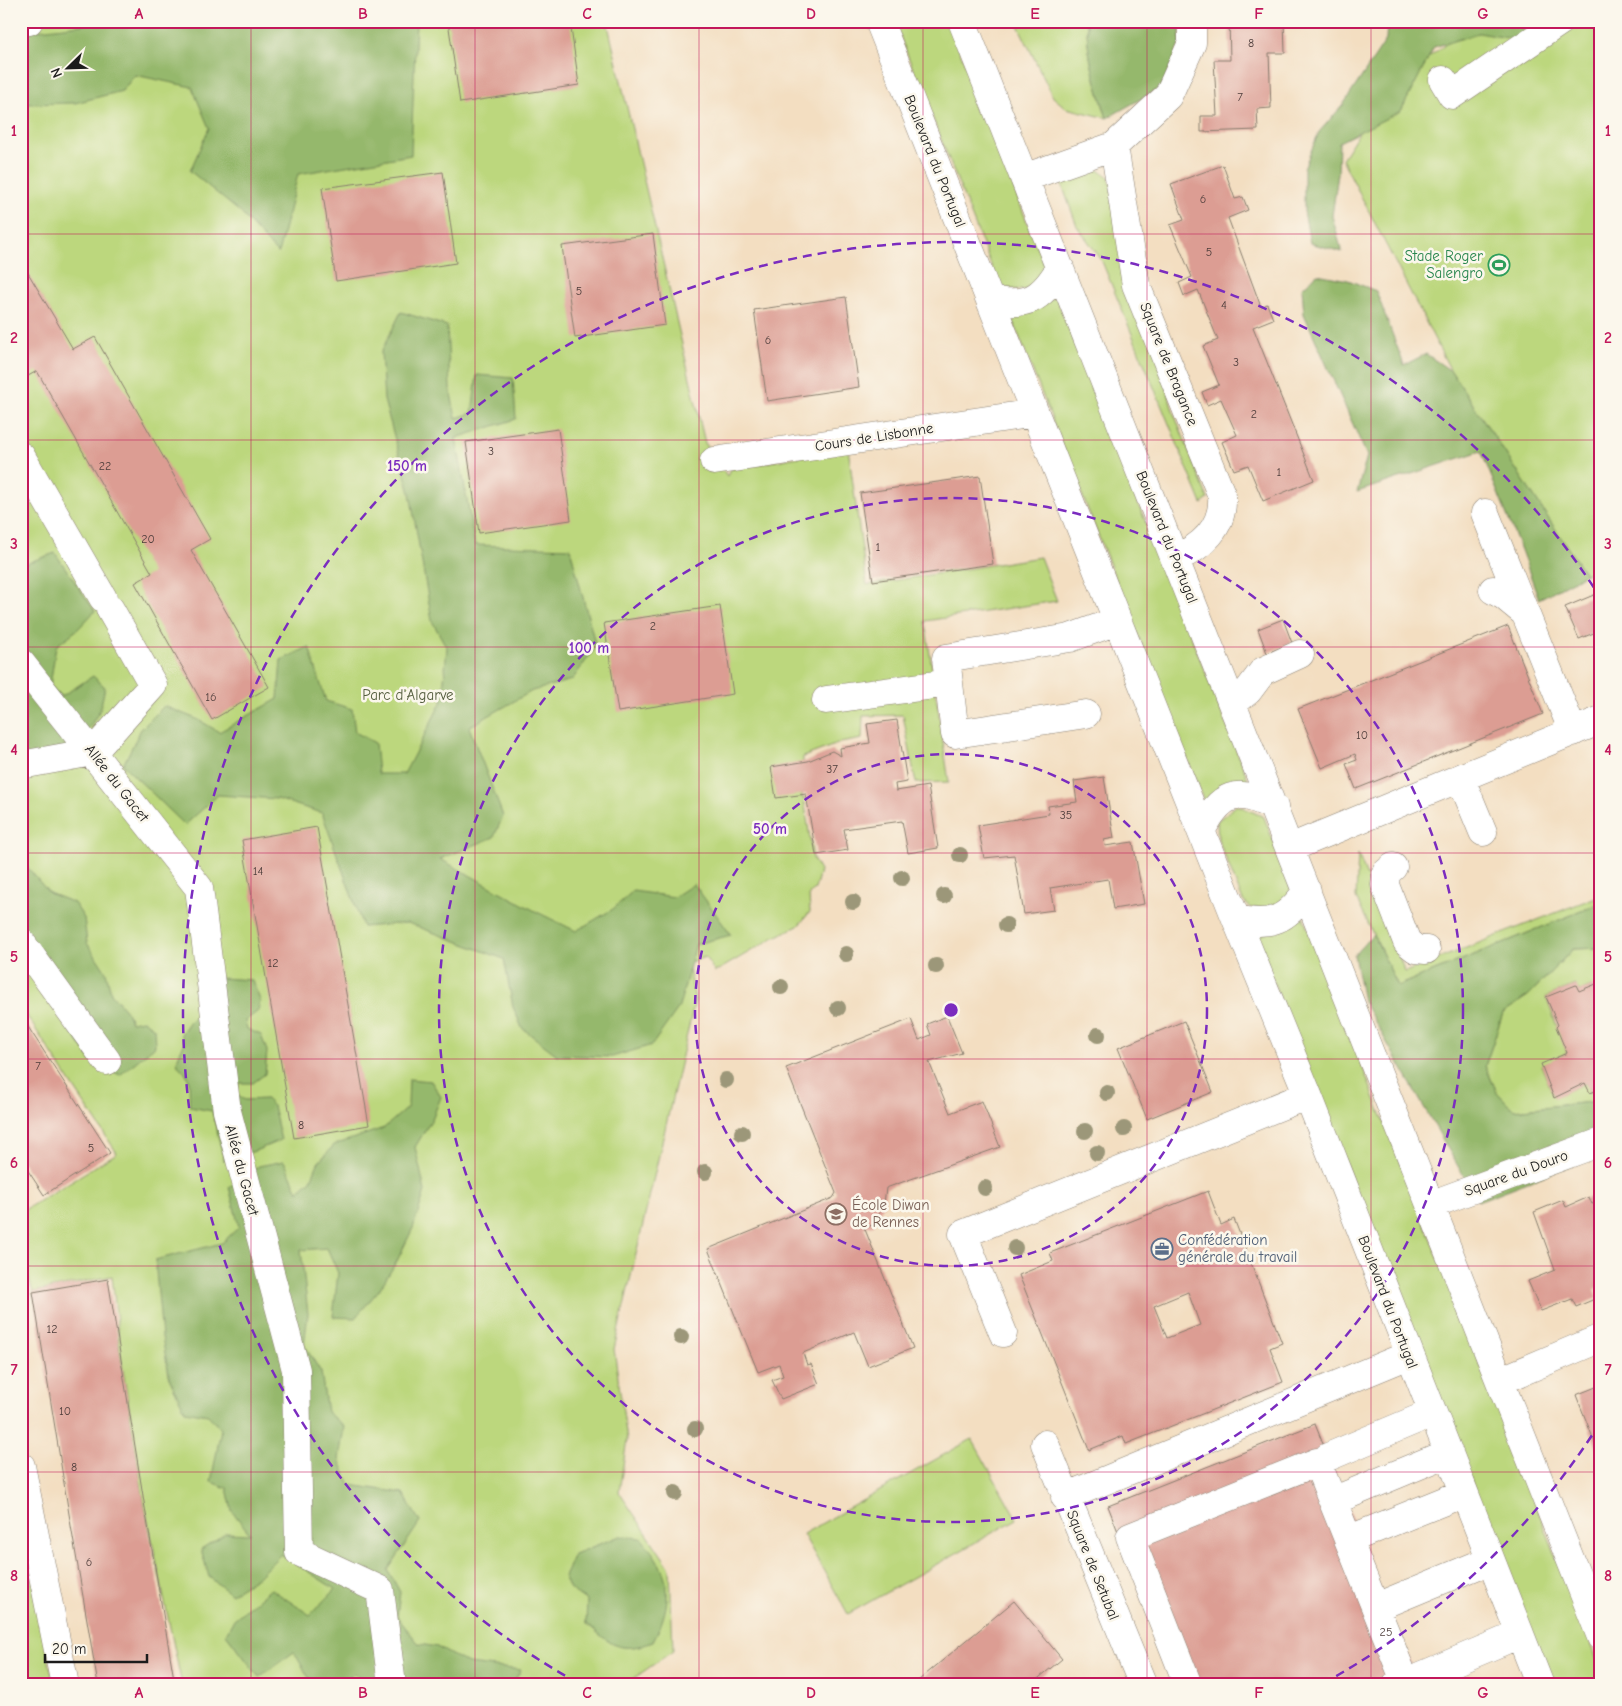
<svg xmlns="http://www.w3.org/2000/svg" width="1622" height="1706" viewBox="0 0 1622 1706" font-family="'Comic Neue',sans-serif">
	<style>
		.green { fill: #bcd77d; stroke: #6c7a4c }
		.forest { fill: #95b86c; stroke: #586a44 }
		.building { fill: #dc9d93; fill-rule: evenodd }
		.lines { fill: none; stroke-linecap: round; stroke-linejoin: round }
		.minor-casing { stroke: #887d6e; stroke-width: 29 }
		.minor { stroke: #fff; stroke-width: 28 }
		.tree { fill: #9c9779 }
		.grid { fill: none; stroke: #c2185b; stroke-width: 1; stroke-opacity: 0.55 }
		.ring { fill: none; stroke: #7b2cbf; stroke-width: 2.5; stroke-dasharray: 9 6 }
		.labels { text-anchor: middle; stroke-width: 5; stroke-linejoin: round; paint-order: stroke }
		.number-label { font-size: 12px; fill: #4c3c3a }
		.street-label { font-size: 15px; fill: #1c1c1c; stroke: #fbf7ec }
		.leisure-label { font-size: 15px; fill: #27864d; stroke: #fbf7ec; text-anchor: end }
		.park-label { font-size: 15px; fill: #545d3e; stroke: #fbf7ec }
		.education-label { font-size: 15px; fill: #785e54; stroke: #fbf7ec; text-anchor: start }
		.service-label { font-size: 15px; fill: #4e5e75; stroke: #fbf7ec; text-anchor: start }
		.centre { fill: #7b2cbf; stroke: #fbf7ec; stroke-width: 2.5 }
		.ring-label { font-size: 15px; text-anchor: middle; font-weight: bold; fill: #7b2cbf; stroke: #fbf7ec; stroke-width: 5; stroke-linejoin: round; paint-order: stroke }
		.neatline { fill: none; stroke: #c2185b; stroke-width: 2 }
		.grid-label { font-size: 16px; text-anchor: middle; font-weight: bold; fill: #c2185b }
	</style>
	<rect width="100%" height="100%" fill="#fbf7ec"/>
	<filter id="ink" filterUnits="userSpaceOnUse"><feTurbulence type="fractalNoise" baseFrequency=".02" numOctaves="2"/><feDisplacementMap in="SourceGraphic" scale="10" xChannelSelector="R" yChannelSelector="G"/><feConvolveMatrix kernelMatrix="1 2 1 2 8 2 1 2 1" color-interpolation-filters="sRGB"/></filter>
	<filter id="wash" filterUnits="userSpaceOnUse"><feTurbulence type="fractalNoise" baseFrequency=".0096" numOctaves="4" result="noise"/><feDisplacementMap in="SourceGraphic" scale="20" xChannelSelector="R" yChannelSelector="G"/><feGaussianBlur stdDeviation="1.12" result="paint"/><feColorMatrix in="noise" values="0 0 0 0 0 0 0 0 0 0 0 0 0 0 0 0 0 1.4 0 .05"/><feComposite in="paint" operator="in"/></filter>
	<g filter="url(#wash)">
		<rect width="100%" height="100%" fill="#f3dec1"/>
		<!-- green -->
		<path class="green" d="M21 21H607L705 443 727 476 731 469 848 448 867 585 1040 557 1057 601 925 621 949 782 916 783 903 715 863 716 862 739 840 743 803 757 802 798H804L813 859 820 871 815 889 809 894 810 912 798 926 775 937 715 972 705 957 688 963 695 1000 614 1349 627 1440 619 1492 670 1568 673 1651 624 1685H182L144 1502 120 1351 112 1276 33 1292 21 1255V1212L117 1153 21 1007Z
			M894 21H948L1044 265V272L1031 290 1004 289 997 280Z
			M1016 21H1087C1086 55 1097 86 1107 118L1066 108 1053 97Z
			M1476 21H1601V568L1585 574 1451 371 1342 159 1386 90Z
			M1094 167 1109 177 1173 411 1208 499 1202 504 1101 259 1077 226 1061 182Z
			M1056 297 1249 782 1248 785 1206 801 1203 799 1011 316 1012 314Z
			M1237 805 1264 817 1290 884 1291 890 1279 909 1251 908 1243 901 1218 839 1217 821Z
			M1358 854 1405 972 1601 895V903L1398 986 1356 898Z
			M1303 917 1601 1669V1685H1552L1258 943V936Z
			M1601 948V982L1579 991 1575 985 1546 997 1567 1053 1541 1065 1554 1097 1585 1083 1590 1093 1601 1089V1101L1513 1110 1497 1092 1485 1066 1503 1013 1529 995 1573 949Z
			M972 1439 1017 1519 848 1614 803 1534Z
			M21 1524 54 1685H21Z"/>
		<!-- forest -->
		<path class="forest" d="M115 21H416L411 155 298 174 278 254 241 213 190 171 209 128 192 87 135 75 122 91 75 103 21 104V32Z
			M1087 21H1180V43L1162 87 1107 118C1097 86 1086 55 1087 21Z
			M1387 21H1534L1514 39 1479 33 1434 47 1401 111 1339 142 1338 174 1332 216 1342 252 1310 243 1304 211V168L1319 132 1343 105 1386 40Z
			M1317 274 1348 280 1376 291 1404 365 1426 354 1451 371 1585 574 1539 599 1521 550 1481 451 1357 492 1367 456 1304 314 1302 288Z
			M401 312 447 326 450 389 456 418 472 413 477 375 513 378 516 419 456 438 475 545 570 548 596 647 572 680 532 691 469 727 503 816 494 837 440 859 537 912 576 931 613 909 633 891 674 897 694 884 731 935 696 944 679 1007 652 1045 612 1057 557 1055 522 1028 513 1007 504 959 408 923 363 927 322 813 277 799 218 795 185 825 123 765 141 729 164 706 199 720 219 732 278 699 281 660 309 647 326 701 352 709 355 732 375 743 378 774H404L442 701 447 648 432 621 410 493 384 400 381 352Z
			M21 486 30 518 21 526Z
			M55 553 95 611 78 629 56 646 50 686 62 696 93 676 105 687 100 710 89 728 61 751 21 758V565Z
			M21 856 28 868 49 893 74 903 84 918 87 943 106 972 111 993 127 1012 131 1022 143 1020 154 1028 155 1046 120 1075 92 1062 21 958Z
			M1601 903V948L1573 949 1529 995 1503 1013 1485 1066 1497 1092 1514 1110 1601 1101V1154L1478 1201 1363 1001 1354 955 1373 934 1398 986Z
			M220 978 252 980 260 1000 258 1011 245 1021 247 1029 261 1035 267 1051 265 1074 253 1083H239L235 1095 245 1100 266 1099 273 1106 281 1140 255 1151 224 1160 212 1111 190 1107C189 1099 190 1090 189 1082 186 1063 167 1073 185 1043L181 1034 190 1021 206 1008Z
			M409 1079 431 1081 441 1097 432 1119 415 1147 425 1191 413 1228 397 1261 379 1290 355 1318 333 1317 338 1273 327 1248 301 1250 308 1314 304 1345 321 1372 327 1412 344 1427 339 1459 350 1485 403 1493 420 1522 388 1570 400 1592 397 1617 419 1644 437 1647 468 1664 521 1670 512 1685H381L353 1674 339 1685H313L294 1652 259 1677 226 1634 234 1619 271 1589 310 1615 335 1589 281 1554 259 1576 231 1594 209 1577 201 1549 226 1533 250 1534 232 1511 227 1488 211 1482 221 1429 208 1415 185 1411 170 1380 162 1337 155 1260 222 1243 239 1227 229 1187 259 1166 284 1161 298 1191 311 1180 318 1163 334 1145 384 1128 408 1107Z
			M620 1536 641 1538C673 1575 674 1600 653 1642 618 1654 612 1645 586 1623L587 1601 570 1589 564 1577 574 1554Z"/>
		<g id="blocks">
			<!-- building -->
			<path class="building" d="M448 21H570L579 85 460 103Z
				M1229 21H1284L1285 53H1269L1271 108 1257 109 1258 130 1201 132V116H1217L1214 60H1230Z
				M1223 165 1235 199 1243 197 1248 210 1228 218 1261 307 1267 304 1273 319 1253 327 1314 480 1263 501 1248 465 1234 470 1222 442 1237 435 1221 399 1207 405 1202 392 1219 385 1203 346 1218 340 1198 290 1184 296 1179 283 1192 277 1170 225 1184 220 1171 184Z
				M443 172 456 263 336 281 322 188Z
				M653 234 665 325 575 338 562 246Z
				M21 261 73 349 95 337 210 539 191 550 269 687 212 720 135 583 152 573 37 371 21 380Z
				M846 297 859 387 767 401 754 310Z
				M558 429 571 520 479 533 466 442Z
				M980 476 993 564 873 581 860 493Z
				M1601 592V630L1579 639 1565 607Z
				M720 606 733 694 618 712 604 623Z
				M1283 619 1292 643 1267 653 1258 629Z
				M1508 626 1543 714 1356 789 1346 764 1357 760 1355 754 1322 768 1298 709Z
				M897 720 907 782 895 784 896 791 928 786 938 848 908 853 902 821 844 829 848 850 816 855 806 794 776 798 771 767 808 761 832 751 841 756 840 748 870 743 867 724Z
				M1104 777 1114 838 1104 840 1105 846 1133 842 1144 904 1113 909 1108 879 1050 888 1054 910 1024 914 1014 855 984 858 978 825 1049 814 1048 806 1077 802 1074 781Z
				M317 827 369 1125 294 1138 242 840Z
				M1601 982V1089L1590 1093 1585 1083 1554 1098 1541 1064 1567 1053 1556 1027 1558 1025 1546 997 1576 985 1579 991Z
				M21 1016 110 1153 44 1195 21 1160Z
				M947 1016 962 1053 929 1062 950 1113 982 1101 1000 1147 886 1188 884 1203 874 1225 864 1227 913 1348 868 1366 854 1332 803 1353 807 1365 811 1364 819 1384 781 1399 772 1380 783 1376 779 1364 758 1372 708 1249 833 1198 836 1193 786 1068 911 1019 919 1040 931 1035 927 1024Z
				M1184 1021 1213 1092 1147 1119 1118 1048Z
				M1208 1191 1221 1225 1234 1219 1282 1343 1270 1348 1283 1382 1126 1444 1123 1436 1089 1450 1019 1275 1053 1261 1050 1253ZM1188 1292 1200 1325 1167 1338 1154 1306Z
				M1589 1197 1592 1204 1597 1203 1599 1208 1601 1207V1284L1594 1290 1597 1298 1576 1307 1572 1299 1541 1311 1528 1281 1555 1270 1534 1212 1563 1200 1566 1207Z
				M108 1279 144 1502 175 1685H98L69 1514 33 1292Z
				M1601 1385V1458L1576 1395Z
				M1315 1424 1419 1685H1178L1108 1506Z
				M1014 1601 1062 1659 1040 1677 1031 1685H913Z"/>
		</g>
	</g>
	<g filter="url(#ink)">
		<use href="#blocks" fill-opacity="0" stroke="#887d6e" stroke-width="1"/>
		<g class="lines">
			<!-- minor casing -->
			<g class="minor-casing">
				<path id="minor" d="M879 21 1236 919 1308 1095 1540 1685
					M962 21 1601 1637
					M21 22 29 21
					M1443 80 1452 95 1561 21
					M1114 146 1136 285 1222 496C1224 527 1202 547 1176 558
					M1024 178 1114 146 1168 96 1192 43V21
					M990 300C1027 307 1041 300 1060 268
					M21 456 103 598
					M714 461 1035 413
					M1485 513 1573 732
					M1493 590 1504 596 1526 614
					M21 663 199 888 227 1111 296 1370 299 1552 380 1590 392 1685
					M826 700 949 683
					M1233 703 1248 691 1263 671 1300 654
					M1086 714 955 734 946 658 1070 638 1117 621
					M21 765 93 752 153 685 110 609
					M1461 779 1483 832
					M1201 831C1221 793 1236 787 1274 807
					M1290 848 1601 720
					M1393 867 1386 873 1385 885 1407 942 1416 949 1426 950
					M1236 919C1272 927 1286 920 1307 891
					M21 942 107 1061
					M1430 1205 1601 1142
					M1003 1333 963 1234 1308 1095
					M1500 1381 1601 1338
					M1045 1444 1143 1685
					M1328 1457 1432 1413
					M21 1466 65 1685
					M1065 1497 1409 1355
					M1333 1501 1448 1453
					M1360 1535 1464 1493
					M1386 1603 1490 1560
					M1416 1678 1520 1634
					M1188 1685 1130 1537 1317 1462 1405 1681 1396 1685"/>
			</g>
			<!-- minor -->
			<use href="#minor" class="minor"/>
		</g>
		<!-- trees -->
		<g class="tree">
			<circle cx="960" cy="855" r="8"/>
			<circle cx="902" cy="878" r="8"/>
			<circle cx="944" cy="896" r="8"/>
			<circle cx="853" cy="902" r="8"/>
			<circle cx="1006" cy="925" r="8"/>
			<circle cx="846" cy="954" r="8"/>
			<circle cx="936" cy="966" r="8"/>
			<circle cx="781" cy="987" r="8"/>
			<circle cx="838" cy="1008" r="8"/>
			<circle cx="1098" cy="1035" r="8"/>
			<circle cx="726" cy="1080" r="8"/>
			<circle cx="1107" cy="1093" r="8"/>
			<circle cx="1124" cy="1129" r="8"/>
			<circle cx="1085" cy="1131" r="8"/>
			<circle cx="742" cy="1133" r="8"/>
			<circle cx="1097" cy="1153" r="8"/>
			<circle cx="705" cy="1172" r="8"/>
			<circle cx="985" cy="1188" r="8"/>
			<circle cx="1015" cy="1248" r="8"/>
			<circle cx="681" cy="1337" r="8"/>
			<circle cx="695" cy="1429" r="8"/>
			<circle cx="675" cy="1493" r="8"/>
		</g>
	</g>
	<!-- grid -->
	<path class="grid" d="M251 21V1685M475 21V1685M699 21V1685M923 21V1685M1147 21V1685M1371 21V1685M21 234H1601M21 440H1601M21 647H1601M21 853H1601M21 1059H1601M21 1266H1601M21 1472H1601"/>
	<!-- distance rings -->
	<g class="ring">
		<circle cx="951" cy="1010" r="256"/>
		<circle cx="951" cy="1010" r="512"/>
		<path d="M1600 1423A769 769 0 0 1 1324 1683M578 1683A769 769 0 1 1 1600 597"/>
	</g>
	<!-- icons -->
	<defs>
		<g id="stadium-ring" transform="scale(1.125)"><circle r="9.5" fill="#fbf7ec" stroke="#2e9e5b" stroke-width="1.5"/><path d="M0-5a6.5 5 0 1 0 0 10a6.5 5 0 1 0 0-10ZM-3.5-1.8h7v3.6h-7Z" fill="#2e9e5b"/></g>
		<g id="school-ring" transform="scale(1.125)"><circle r="9.5" fill="#fbf7ec" stroke="#8d6e63" stroke-width="1.5"/><path d="M0-5L7-2L0 1L-7-2ZM-4 1L0 2.5L4 1V4Q0 6-4 4Z" fill="#8d6e63"/></g>
		<g id="office-ring" transform="scale(1.125)"><circle r="9.5" fill="#fbf7ec" stroke="#5c6f8a" stroke-width="1.5"/><path d="M-6-3h4V-5.5h4V-3h4V5H-6ZM-1-4.5V-3h2v-1.5ZM-6 0V1H6V0Z" fill="#5c6f8a"/></g>
	</defs>
	<g fill-rule="evenodd">
		<use href="#stadium-ring" x="1499" y="265"/>
		<use href="#school-ring" x="836" y="1214"/>
		<use href="#office-ring" x="1162" y="1249"/>
	</g>
	<g class="labels">
		<!-- number labels -->
		<g class="number-label">
			<text x="1251" y="47">8</text>
			<text x="1240" y="101">7</text>
			<text x="1203" y="203">6</text>
			<text x="1209" y="256">5</text>
			<text x="579" y="295">5</text>
			<text x="1224" y="309">4</text>
			<text x="768" y="344">6</text>
			<text x="1236" y="366">3</text>
			<text x="1254" y="418">2</text>
			<text x="491" y="455">3</text>
			<text x="105" y="470">22</text>
			<text x="1279" y="476">1</text>
			<text x="148" y="543">20</text>
			<text x="878" y="551">1</text>
			<text x="653" y="630">2</text>
			<text x="211" y="701">16</text>
			<text x="1362" y="739">10</text>
			<text x="832" y="773">37</text>
			<text x="1066" y="819">35</text>
			<text x="258" y="875">14</text>
			<text x="273" y="967">12</text>
			<text x="38" y="1070">7</text>
			<text x="301" y="1129">8</text>
			<text x="91" y="1152">5</text>
			<text x="52" y="1333">12</text>
			<text x="65" y="1415">10</text>
			<text x="74" y="1471">8</text>
			<text x="89" y="1566">6</text>
			<text x="1386" y="1636">25</text>
		</g>
		<!-- street labels -->
		<g class="street-label">
			<text transform="translate(935 161) rotate(68)" y="5">Boulevard du Portugal</text>
			<text transform="translate(1169 364) rotate(68)" y="5">Square de Bragance</text>
			<text transform="translate(874 437) rotate(-9)" y="5">Cours de Lisbonne</text>
			<text transform="translate(1167 537) rotate(68)" y="5">Boulevard du Portugal</text>
			<text transform="translate(117 783) rotate(52)" y="5">Allée du Gacet</text>
			<text transform="translate(242 1170) rotate(75)" y="5">Allée du Gacet</text>
			<text transform="translate(1516 1173) rotate(-20)" y="5">Square du Douro</text>
			<text transform="translate(1388 1302) rotate(69)" y="5">Boulevard du Portugal</text>
			<text transform="translate(1093 1565) rotate(68)" y="5">Square de Setubal</text>
		</g>
		<!-- leisure labels -->
		<g class="leisure-label">
			<text x="1483" y="261">Stade Roger<tspan x="1483" dy="17">Salengro</tspan></text>
		</g>
		<!-- park labels -->
		<g class="park-label">
			<text x="408" y="700">Parc d'Algarve</text>
		</g>
		<!-- education labels -->
		<g class="education-label">
			<text x="852" y="1210">École Diwan<tspan x="852" dy="17">de Rennes</tspan></text>
		</g>
		<!-- service labels -->
		<g class="service-label">
			<text x="1178" y="1245">Confédération<tspan x="1178" dy="17">générale du travail</tspan></text>
		</g>
	</g>
	<circle cx="951" cy="1010" r="8" class="centre"/>
	<g class="ring-label">
		<text x="407" y="471">150 m</text>
		<text x="589" y="653">100 m</text>
		<text x="770" y="834">50 m</text>
	</g>
	<!-- margin -->
	<rect width="1622" height="1706" fill="none" stroke="#fbf7ec" stroke-width="55"/>
	<!-- north arrow -->
	<g transform="translate(68 68) rotate(247)" stroke="#fbf7ec" stroke-width="4" paint-order="stroke">
	<path d="M0-4L9 19L0 12L-9 19Z" fill="#1c1c1c"/>
	<text y="-8" font-size="14" font-weight="bold" text-anchor="middle" fill="#1c1c1c">N</text>
	</g>
	<!-- scale -->
	<path d="M45 1654v8h102v-8" fill="none" stroke="#1c1c1c" stroke-width="2.5"/>
	<text x="52" y="1654" font-size="15" fill="#1c1c1c" stroke="#fbf7ec" stroke-width="4" paint-order="stroke">20 m</text>
	<rect x="28" y="28" width="1566" height="1650" class="neatline"/>
	<g class="grid-label">
		<text x="139" y="19">A</text>
		<text x="363" y="19">B</text>
		<text x="587" y="19">C</text>
		<text x="811" y="19">D</text>
		<text x="1035" y="19">E</text>
		<text x="1259" y="19">F</text>
		<text x="1483" y="19">G</text>
		<text x="14" y="136">1</text>
		<text x="1608" y="136">1</text>
		<text x="14" y="343">2</text>
		<text x="1608" y="343">2</text>
		<text x="14" y="549">3</text>
		<text x="1608" y="549">3</text>
		<text x="14" y="755">4</text>
		<text x="1608" y="755">4</text>
		<text x="14" y="962">5</text>
		<text x="1608" y="962">5</text>
		<text x="14" y="1168">6</text>
		<text x="1608" y="1168">6</text>
		<text x="14" y="1375">7</text>
		<text x="1608" y="1375">7</text>
		<text x="14" y="1581">8</text>
		<text x="1608" y="1581">8</text>
		<text x="139" y="1698">A</text>
		<text x="363" y="1698">B</text>
		<text x="587" y="1698">C</text>
		<text x="811" y="1698">D</text>
		<text x="1035" y="1698">E</text>
		<text x="1259" y="1698">F</text>
		<text x="1483" y="1698">G</text>
	</g>
</svg>
